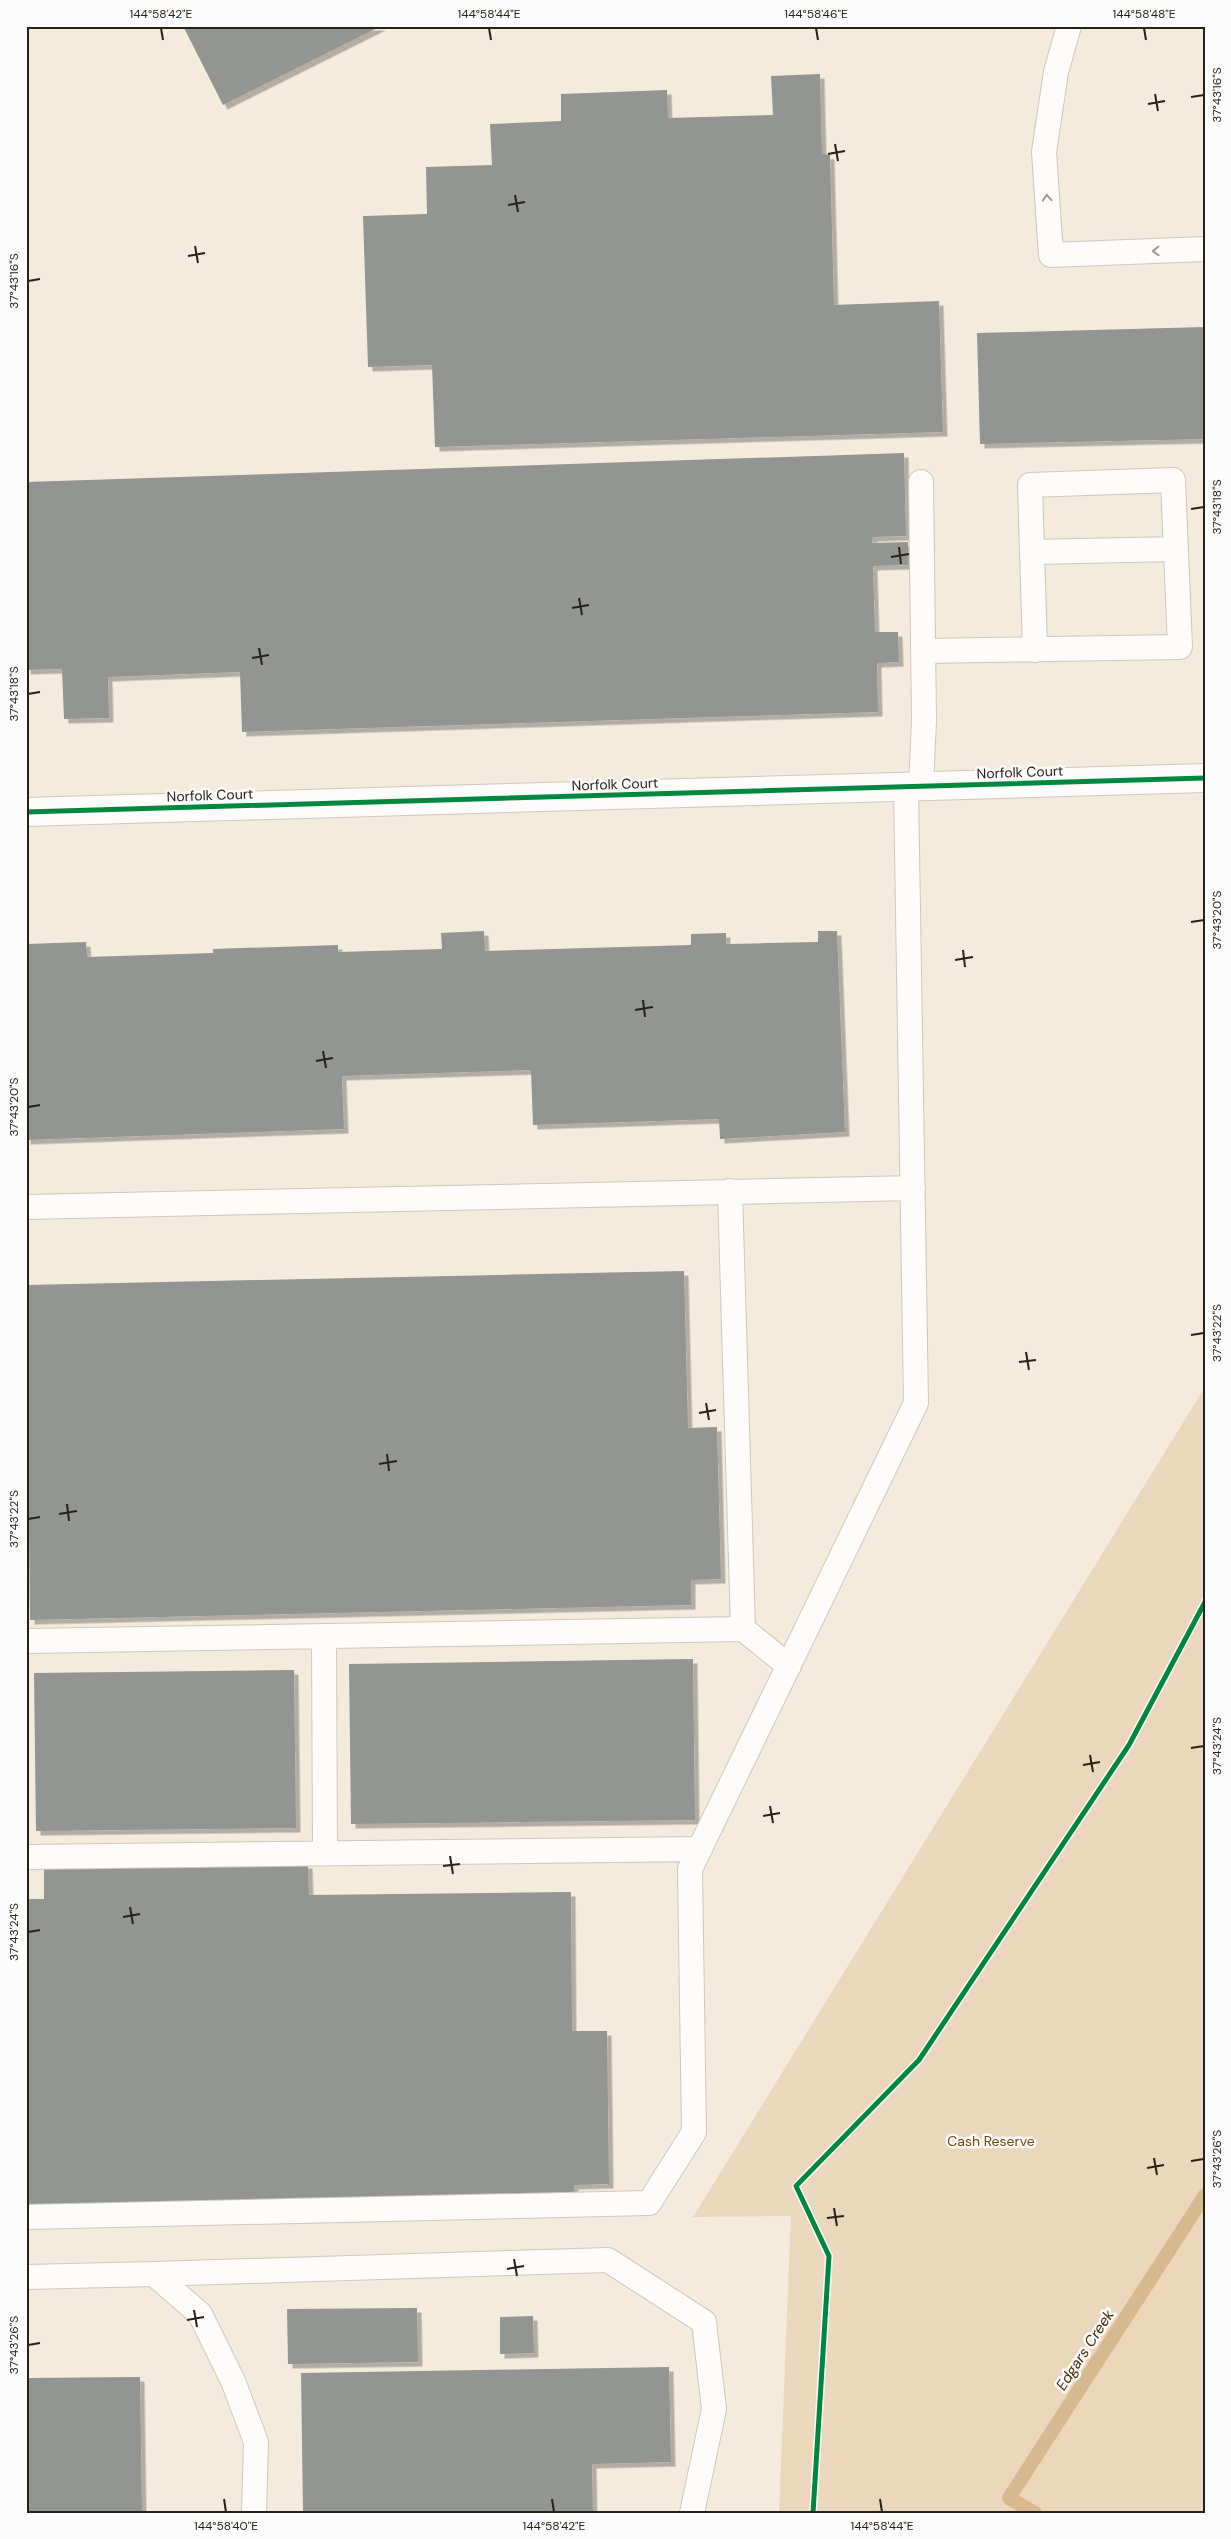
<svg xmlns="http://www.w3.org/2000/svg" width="1231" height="2539" viewBox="0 0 1231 2539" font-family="'DM Sans',sans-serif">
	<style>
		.green { fill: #ebd7bc }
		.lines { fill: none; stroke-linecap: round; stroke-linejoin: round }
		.stream { stroke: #d7b98f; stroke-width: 14 }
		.building { fill: #929591; filter: url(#shadow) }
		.lane-casing { stroke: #d0c7bb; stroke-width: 26 }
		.street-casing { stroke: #d0c7bb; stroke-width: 30 }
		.lane { stroke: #fdfcfa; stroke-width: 24 }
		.street { stroke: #fdfcfa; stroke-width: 28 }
		.cycleway-casing { stroke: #fcfcfc; stroke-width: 8 }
		.cycleway { stroke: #00873e; stroke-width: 5 }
		.oneway { stroke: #9e9993 }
		.ticks { fill: none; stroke: #292116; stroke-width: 2 }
		.labels { text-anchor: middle; stroke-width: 5; stroke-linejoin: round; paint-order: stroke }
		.street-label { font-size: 14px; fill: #292116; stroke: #fcfcfc }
		.park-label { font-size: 14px; fill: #704a03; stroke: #fcfcfc }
		.water-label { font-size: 15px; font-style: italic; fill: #482d00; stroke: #fcfcfc }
		.neatline { fill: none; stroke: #292116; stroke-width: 2 }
		.ticks-label { font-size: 12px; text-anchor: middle; fill: #292116 }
	</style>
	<defs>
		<filter id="shadow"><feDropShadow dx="4.5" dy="4.5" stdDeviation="0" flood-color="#0004"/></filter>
	</defs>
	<rect width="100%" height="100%" fill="#f4ebdd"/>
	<!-- green -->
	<path class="green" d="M1205 1387V2513H779L791 2216 693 2217Z"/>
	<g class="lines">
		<!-- stream -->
		<path class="stream" d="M1035 2513 1009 2498 1205 2195"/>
	</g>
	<!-- building -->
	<path class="building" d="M183 26H381L223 105Z
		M820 74 822 154 830 155 834 305 939 301 943 432 435 447 432 365 368 367 363 216 427 214 426 167 492 165 490 124 561 121V94L667 90 668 118 773 115 771 76Z
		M1205 327V439L980 444 977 333Z
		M904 453 906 536 873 537 872 543 908 542V565L873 566 875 632H898L899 662 877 663 878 712 242 732 240 672 108 677 109 718 64 719 62 669 26 670V482Z
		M484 931 485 951 691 945V934L726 933V944L818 942V931H837L845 1132 720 1139 719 1119 533 1125 531 1070 342 1076 344 1129 26 1140V944L86 942 87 957 213 953V949L338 945V952L442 949 441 933Z
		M684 1271 688 1428 717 1427 721 1579 691 1580V1605L30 1620 26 1285Z
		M693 1659 695 1820 351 1824 349 1664Z
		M294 1670 296 1828 36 1831 34 1673Z
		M308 1864 309 1895 571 1892 572 2031H607L609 2184 574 2185V2197L26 2204V1899H44V1868Z
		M417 2308 418 2362 288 2364 287 2309Z
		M533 2316 534 2353 500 2354V2317Z
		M669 2367 671 2462 592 2464 593 2513H303L301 2373Z
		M140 2377 142 2513H26V2378Z"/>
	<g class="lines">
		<!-- lane casing -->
		<g class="lane-casing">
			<path id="lane" d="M1069 26 1056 72 1044 152 1051 255 1205 249
				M1032 552 1176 549
				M923 651 1180 647 1173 480 1030 485 1035 650
				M921 786 924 721 921 482
				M730 1191 743 1629 789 1666
				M26 1207 913 1188
				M324 1636 325 1853
				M26 1641 743 1629
				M26 1857 700 1849
				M26 2217 649 2203 694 2132 690 1869 916 1403 906 787
				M154 2274 608 2260 704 2322 714 2409 692 2513
				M26 2277 154 2274 200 2314 233 2381 256 2442 254 2513"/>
		</g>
		<!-- street casing -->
		<g class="street-casing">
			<path id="street" d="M26 812 1205 778"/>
		</g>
		<!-- lane -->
		<use href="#lane" class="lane"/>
		<!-- street -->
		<use href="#street" class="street"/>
		<!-- cycleway casing -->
		<g class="cycleway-casing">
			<path id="cycleway" d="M26 812 1205 778
				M813 2513 829 2256 796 2186 919 2060 1129 1745 1205 1602"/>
		</g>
		<!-- cycleway -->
		<use href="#cycleway" class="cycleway"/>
	</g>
	<!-- one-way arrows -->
	<defs><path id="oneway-chevron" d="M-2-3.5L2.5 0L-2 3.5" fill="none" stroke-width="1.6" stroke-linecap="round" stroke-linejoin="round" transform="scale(1.25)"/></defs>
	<g class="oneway">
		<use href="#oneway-chevron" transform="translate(1047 198) rotate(-94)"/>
		<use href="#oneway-chevron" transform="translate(1156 251) rotate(178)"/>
	</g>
	<!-- ticks -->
	<path class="ticks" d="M161 28 163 40M489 28 491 40M816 28 818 40M1144 28 1146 40M1155 94 1158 111M1191 97 1204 95M1148 104 1165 101M835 144 838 161M828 154 845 151M515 195 518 212M508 205 525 202M195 246 198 263M188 256 205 253M28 281 40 279M1191 509 1204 507M899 547 901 564M891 557 909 554M579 598 582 615M572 608 589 605M259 648 262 665M252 658 269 655M28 694 40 692M1191 922 1204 920M963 950 965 967M955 960 973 957M643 1000 645 1017M635 1010 653 1007M323 1051 326 1068M316 1061 333 1058M28 1107 40 1105M1191 1335 1204 1333M1026 1352 1029 1370M1019 1362 1036 1360M706 1403 709 1420M699 1413 716 1410M387 1454 389 1471M379 1464 397 1461M67 1504 69 1521M59 1514 77 1511M28 1519 40 1517M1191 1748 1204 1746M1090 1755 1093 1772M1083 1765 1100 1762M770 1806 773 1823M763 1816 780 1813M450 1856 453 1874M443 1866 460 1864M130 1907 133 1924M123 1917 140 1914M28 1932 40 1930M1154 2158 1157 2175M1191 2161 1204 2159M1147 2168 1164 2165M834 2208 837 2226M827 2218 844 2216M514 2259 517 2276M507 2269 524 2266M194 2310 197 2327M187 2320 204 2317M28 2345 40 2343M224 2499 226 2512M552 2499 554 2512M880 2499 882 2512"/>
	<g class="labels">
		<!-- street labels -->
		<g class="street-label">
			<text transform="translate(1020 772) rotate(-2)" y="5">Norfolk Court</text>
			<text transform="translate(615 784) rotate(-2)" y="5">Norfolk Court</text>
			<text transform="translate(210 795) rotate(-2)" y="5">Norfolk Court</text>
		</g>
		<!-- park labels -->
		<g class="park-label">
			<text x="991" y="2146">Cash Reserve</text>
		</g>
		<!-- water labels -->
		<g class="water-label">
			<text transform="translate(1085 2350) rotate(-57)" y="5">Edgars Creek</text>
		</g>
	</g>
	<!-- border -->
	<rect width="1231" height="2539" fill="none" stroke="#fcfcfc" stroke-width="55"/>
	<rect x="28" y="28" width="1176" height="2484" class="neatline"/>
	<g class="ticks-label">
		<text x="161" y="18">144°58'42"E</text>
		<text x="489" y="18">144°58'44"E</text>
		<text x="816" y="18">144°58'46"E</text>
		<text x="1144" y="18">144°58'48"E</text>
		<text transform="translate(1217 95) rotate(-90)" y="4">37°43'16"S</text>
		<text transform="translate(14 281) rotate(-90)" y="4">37°43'16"S</text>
		<text transform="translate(1217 507) rotate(-90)" y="4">37°43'18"S</text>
		<text transform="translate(14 694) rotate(-90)" y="4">37°43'18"S</text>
		<text transform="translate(1217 920) rotate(-90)" y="4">37°43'20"S</text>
		<text transform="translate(14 1107) rotate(-90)" y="4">37°43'20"S</text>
		<text transform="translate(1217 1333) rotate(-90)" y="4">37°43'22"S</text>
		<text transform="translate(14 1519) rotate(-90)" y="4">37°43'22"S</text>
		<text transform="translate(1217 1746) rotate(-90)" y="4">37°43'24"S</text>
		<text transform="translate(14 1932) rotate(-90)" y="4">37°43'24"S</text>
		<text transform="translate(1217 2159) rotate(-90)" y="4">37°43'26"S</text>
		<text transform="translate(14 2345) rotate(-90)" y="4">37°43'26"S</text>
		<text x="226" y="2530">144°58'40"E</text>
		<text x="554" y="2530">144°58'42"E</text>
		<text x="882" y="2530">144°58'44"E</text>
	</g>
</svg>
